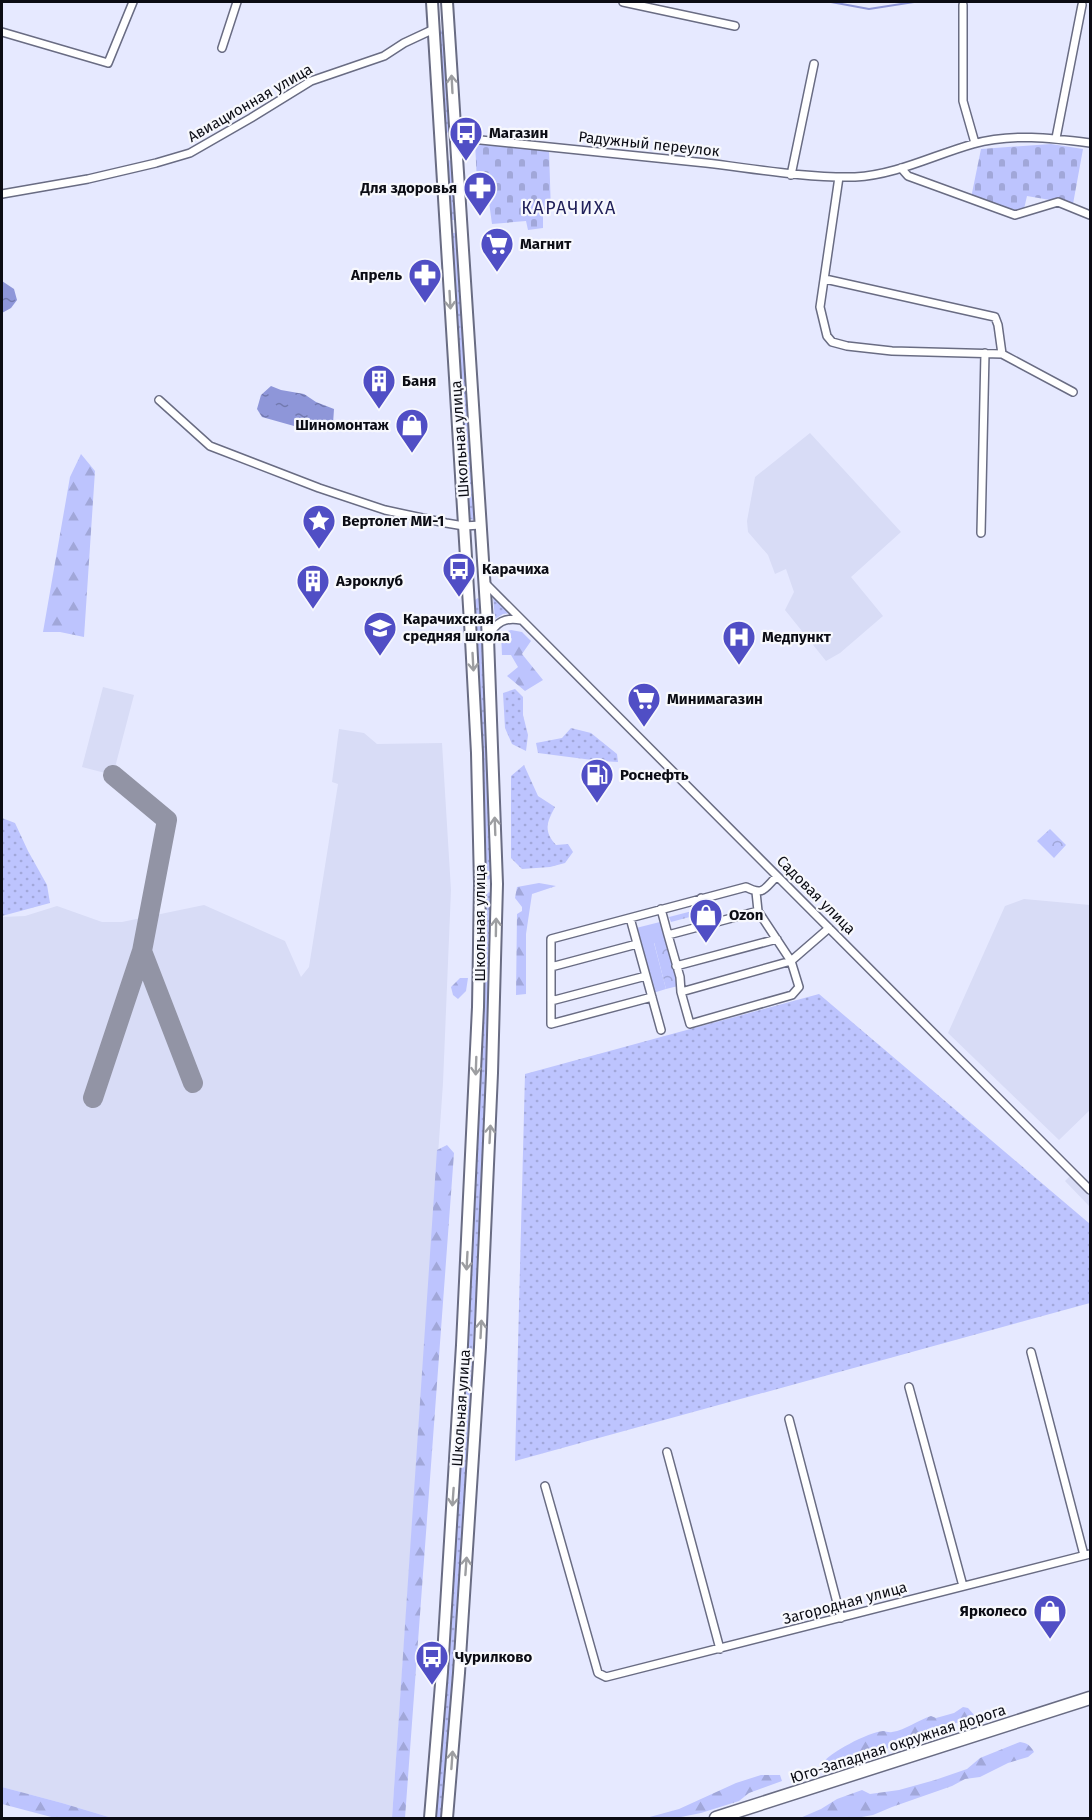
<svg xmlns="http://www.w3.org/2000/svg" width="1092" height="1820" viewBox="0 0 1092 1820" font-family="'Fira Sans',sans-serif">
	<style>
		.built { fill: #d8dcf6 }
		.grass { fill: url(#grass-dots) }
		.forest { fill: url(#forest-firs) }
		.cemetery { fill: url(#cemetery-stones) }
		.park { fill: url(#park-crowns) }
		.garden { fill: #bdc4fe }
		.water { fill: url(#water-ripples) }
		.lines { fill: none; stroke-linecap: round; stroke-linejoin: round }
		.stream { stroke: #8e96d9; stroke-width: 2 }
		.taxiway { stroke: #9294a5; stroke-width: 20 }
		.minor-casing { stroke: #696c83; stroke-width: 10 }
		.secondary-casing { stroke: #696c83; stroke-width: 14 }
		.trunk-casing { stroke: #696c83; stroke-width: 15 }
		.minor { stroke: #fff; stroke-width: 7 }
		.secondary { stroke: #fff; stroke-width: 10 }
		.trunk { stroke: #fff; stroke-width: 12 }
		.oneway { stroke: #9d9ea1 }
		.labels { text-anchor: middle; stroke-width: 4.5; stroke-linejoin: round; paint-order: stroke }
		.street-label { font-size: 15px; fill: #0b0c14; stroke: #f7f8fd }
		.poi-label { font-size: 15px; font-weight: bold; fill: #0b0c14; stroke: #f7f8fd; text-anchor: start }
		.quarter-label { font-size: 18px; letter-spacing: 1.5px; fill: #21215a; stroke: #f7f8fd }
	</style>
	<defs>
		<pattern id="grass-dots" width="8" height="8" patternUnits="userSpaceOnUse" patternTransform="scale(1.5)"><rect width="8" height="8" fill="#bdc4fe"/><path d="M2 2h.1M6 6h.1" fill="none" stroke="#a1a7d9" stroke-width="1.8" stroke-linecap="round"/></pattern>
		<pattern id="forest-firs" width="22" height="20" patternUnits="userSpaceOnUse" patternTransform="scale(1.5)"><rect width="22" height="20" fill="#bdc4fe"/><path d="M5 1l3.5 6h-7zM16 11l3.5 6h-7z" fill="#a1a7d9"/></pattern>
		<pattern id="cemetery-stones" width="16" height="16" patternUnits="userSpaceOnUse" patternTransform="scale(1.5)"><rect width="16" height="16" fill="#bdc4fe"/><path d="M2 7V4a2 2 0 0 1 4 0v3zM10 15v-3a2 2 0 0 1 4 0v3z" fill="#a1a7d9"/></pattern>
		<pattern id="park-crowns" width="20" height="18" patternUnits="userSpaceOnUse" patternTransform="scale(1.5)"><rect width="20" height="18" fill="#bdc4fe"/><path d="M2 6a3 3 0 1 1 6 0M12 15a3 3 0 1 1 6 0" fill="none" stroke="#a1a7d9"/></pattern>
		<pattern id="water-ripples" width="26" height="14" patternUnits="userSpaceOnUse" patternTransform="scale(1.5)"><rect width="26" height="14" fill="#8e96d9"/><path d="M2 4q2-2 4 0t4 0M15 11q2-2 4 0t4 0" fill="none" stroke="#7279af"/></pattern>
	</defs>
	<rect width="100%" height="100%" fill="#e6e9ff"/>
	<!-- built -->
	<path class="built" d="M810 433 901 532 851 577 883 616 840 653 826 661 785 610 794 592 786 569 775 574 768 555 748 532 747 521 755 477Z
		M103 687 134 695 113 775 82 767Z
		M339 729 364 733 377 744 442 743 451 890 443 1083 392 1818H112L62 1803 2 1787V917L25 916 57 906 102 922H122L204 905 285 941 301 977 309 967 338 784 332 782Z
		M1024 899 1090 905V1110L1059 1140 948 1033 1005 906Z
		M1070 1176 1090 1196V1207L1065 1181Z"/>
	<!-- grass -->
	<path class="grass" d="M441 30 444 33 450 131 447 133 444 131 438 33Z
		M448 160 452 161 455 220H450L447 162Z
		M451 233H456L474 520 470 519Z
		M493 597 510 613 503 614 495 619Z
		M478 598 480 600 491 878 488 880 485 877 482 752 475 600Z
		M515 689 523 697V715L528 735 526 751 512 744 505 728 503 693Z
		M571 728 591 733 617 754 618 762 600 761 538 753 536 743 562 738Z
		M524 765 538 796 555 807C547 822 543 831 556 845L568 844 573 852 565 863 550 867 522 869 511 858V776Z
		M2 818 15 823 28 851 47 885 50 903 2 916Z
		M489 892 491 894C489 1062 480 1229 470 1396 462 1537 454 1678 442 1818H436C447 1684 455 1550 463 1415 474 1242 483 1068 486 895Z
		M819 994 1090 1224V1303L515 1461 525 1074Z"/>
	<!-- forest -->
	<path class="forest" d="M81 454 95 471 84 637 60 632H43L70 477Z
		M511 630 522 632 531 641 522 654 543 680 525 691 507 676 518 667 511 655H502L501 633Z
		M539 883 556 886 532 894 526 934V994L516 995 517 914 522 911V907L515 898 517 887Z
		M700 909 701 914 671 922 669 917Z
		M460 978H468L466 991 458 999 453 995 451 987Z
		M447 1145 454 1153 405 1818H392L437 1150Z
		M963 1707 968 1708 975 1716 970 1719C948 1725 926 1732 904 1741 884 1748 841 1778 821 1765 828 1753 869 1732 883 1731 886 1731 889 1733 892 1732 906 1730 918 1720 931 1716L936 1718 954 1713Z
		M1020 1742C1027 1743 1030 1745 1034 1752L1028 1757 1008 1763 980 1777 965 1779 952 1786 892 1807 873 1815 856 1818H800L821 1809 837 1799 862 1790 870 1794 899 1790 935 1780 967 1769 980 1758Z
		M761 1775H780L782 1781 749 1793 739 1801 701 1813 676 1818H646L679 1809 736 1783Z
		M2 1787 62 1803 112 1818H55L2 1804Z"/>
	<!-- cemetery -->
	<path class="cemetery" d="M475 142 549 150 551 213 543 214V228L528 230 526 221 492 224 489 202H478Z
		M1051 144 1083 149 1073 204 1027 196 1024 209 1009 213 971 198 981 149Z"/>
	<!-- park -->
	<path class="park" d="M1050 829 1066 845 1054 858 1037 841Z
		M665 939 678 986 666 989 654 942Z"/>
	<!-- garden -->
	<path class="garden" d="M664 921 669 938 654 943 666 989 653 993 636 928Z"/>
	<!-- water -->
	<path class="water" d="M2 281 14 289 17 300 11 308 2 313Z
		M271 386 281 390 304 394 316 402 334 409 333 424 323 431 294 426 262 417 257 409 261 395Z"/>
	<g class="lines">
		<!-- stream -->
		<path class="stream" d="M831 2 869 9 914 2"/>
		<!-- taxiway -->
		<path class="taxiway" d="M142 951 193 1083
			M93 1098 142 951 167 820 113 775"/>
		<!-- minor casing -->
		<g class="minor-casing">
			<path id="minor" d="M623 2 735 26
				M963 5V101L975 143
				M2 32 108 63 133 2
				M222 48 237 2
				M1056 138 1082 5
				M456 140 471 139C549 147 628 155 706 163 756 169 805 178 855 177 896 175 934 155 973 144 1011 133 1052 138 1090 143
				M901 168 908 176 1015 215 1058 202 1090 215
				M791 175 814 64
				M839 177 820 307 827 336 832 342 847 346 892 351 1002 354 1073 392
				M2 194 88 179 156 163 190 153 251 118 311 81 384 56 404 43 434 29
				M825 279 995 317 998 325 1002 354
				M159 400 210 446 319 488 385 510 446 523 464 526 481 525
				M981 533 985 353
				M484 582 1090 1190
				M489 636C496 622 505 617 521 620
				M756 892 758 911
				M701 898 709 924
				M661 909 668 935
				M758 911 791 961 799 987 792 995 690 1024 681 992 680 977 668 935Z
				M630 918 661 1030
				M637 944 551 967V1024L652 997
				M676 966 777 939
				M551 967V939L746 887C764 896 764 889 777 876
				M681 992 791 961 829 928
				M551 1001 646 976
				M1031 1352 1084 1555
				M909 1387 963 1586
				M789 1419 841 1618
				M667 1452 720 1649
				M545 1486 598 1673 606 1677 1090 1554"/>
		</g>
		<!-- secondary casing -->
		<g class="secondary-casing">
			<path id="secondary" d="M430 1818 442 1672 462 1345 478 1007 480 884 477 753 471 639 432 2
				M447 1818 459 1673 480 1347 492 1073 497 884 488 638 447 2"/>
		</g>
		<!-- trunk casing -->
		<g class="trunk-casing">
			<path id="trunk" d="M716 1818 1090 1698"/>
		</g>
		<!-- minor -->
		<use href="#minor" class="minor"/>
		<!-- secondary -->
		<use href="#secondary" class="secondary"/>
		<!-- trunk -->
		<use href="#trunk" class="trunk"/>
	</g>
	<!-- one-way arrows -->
	<defs><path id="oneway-shaft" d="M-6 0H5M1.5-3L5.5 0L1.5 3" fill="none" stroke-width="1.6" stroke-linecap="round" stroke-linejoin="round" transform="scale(1.5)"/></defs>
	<g class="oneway">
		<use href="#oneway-shaft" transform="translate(452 84) rotate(-93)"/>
		<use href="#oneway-shaft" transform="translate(450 300) rotate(87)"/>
		<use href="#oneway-shaft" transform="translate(473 662) rotate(87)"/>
		<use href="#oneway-shaft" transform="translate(495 826) rotate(-92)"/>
		<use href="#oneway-shaft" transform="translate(496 927) rotate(-89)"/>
		<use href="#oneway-shaft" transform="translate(476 1066) rotate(92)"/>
		<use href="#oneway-shaft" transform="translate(490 1134) rotate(-87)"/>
		<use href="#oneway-shaft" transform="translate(467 1261) rotate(93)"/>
		<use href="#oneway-shaft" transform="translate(481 1329) rotate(-87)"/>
		<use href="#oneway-shaft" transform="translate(453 1497) rotate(94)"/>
		<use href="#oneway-shaft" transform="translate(466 1566) rotate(-86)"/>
		<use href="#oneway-shaft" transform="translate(452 1760) rotate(-86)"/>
	</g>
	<!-- icons -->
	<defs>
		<g id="bus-pin" transform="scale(1.725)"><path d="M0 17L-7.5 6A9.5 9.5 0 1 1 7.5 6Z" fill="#504ec5" stroke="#f7f8fd"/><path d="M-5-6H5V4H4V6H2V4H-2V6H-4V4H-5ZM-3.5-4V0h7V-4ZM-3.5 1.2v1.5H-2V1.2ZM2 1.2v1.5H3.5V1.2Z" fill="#fff"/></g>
		<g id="pharmacy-pin" transform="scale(1.725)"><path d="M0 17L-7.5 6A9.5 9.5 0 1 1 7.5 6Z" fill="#504ec5" stroke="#f7f8fd"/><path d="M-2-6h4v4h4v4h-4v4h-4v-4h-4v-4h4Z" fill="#fff"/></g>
		<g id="supermarket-pin" transform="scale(1.725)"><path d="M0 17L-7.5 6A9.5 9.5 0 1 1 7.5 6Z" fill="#504ec5" stroke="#f7f8fd"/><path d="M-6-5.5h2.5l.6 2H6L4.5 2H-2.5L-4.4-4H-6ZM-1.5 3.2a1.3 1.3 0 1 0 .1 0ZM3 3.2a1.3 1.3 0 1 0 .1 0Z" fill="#fff"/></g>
		<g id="building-pin" transform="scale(1.725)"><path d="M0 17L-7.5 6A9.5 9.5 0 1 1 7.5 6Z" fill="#504ec5" stroke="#f7f8fd"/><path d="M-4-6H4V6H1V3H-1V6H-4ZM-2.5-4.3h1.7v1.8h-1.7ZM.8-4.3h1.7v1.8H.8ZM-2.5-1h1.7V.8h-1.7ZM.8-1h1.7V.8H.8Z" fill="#fff"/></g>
		<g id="shop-pin" transform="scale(1.725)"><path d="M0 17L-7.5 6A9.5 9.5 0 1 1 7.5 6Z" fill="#504ec5" stroke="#f7f8fd"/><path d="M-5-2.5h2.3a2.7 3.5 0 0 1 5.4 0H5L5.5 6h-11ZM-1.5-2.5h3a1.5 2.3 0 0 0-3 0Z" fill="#fff"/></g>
		<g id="sight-pin" transform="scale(1.725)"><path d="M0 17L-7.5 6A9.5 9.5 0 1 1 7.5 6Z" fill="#504ec5" stroke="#f7f8fd"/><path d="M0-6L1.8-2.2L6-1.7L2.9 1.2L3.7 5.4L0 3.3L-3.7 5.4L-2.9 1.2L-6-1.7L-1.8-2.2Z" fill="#fff"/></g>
		<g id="school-pin" transform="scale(1.725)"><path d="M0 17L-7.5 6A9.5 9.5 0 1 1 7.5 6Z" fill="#504ec5" stroke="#f7f8fd"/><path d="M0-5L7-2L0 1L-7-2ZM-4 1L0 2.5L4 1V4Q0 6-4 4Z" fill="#fff"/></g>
		<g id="hospital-pin" transform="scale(1.725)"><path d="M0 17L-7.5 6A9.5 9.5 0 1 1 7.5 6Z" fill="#504ec5" stroke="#f7f8fd"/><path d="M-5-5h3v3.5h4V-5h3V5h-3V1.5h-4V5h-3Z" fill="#fff"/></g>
		<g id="fuel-pin" transform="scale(1.725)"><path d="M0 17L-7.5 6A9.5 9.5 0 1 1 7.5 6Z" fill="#504ec5" stroke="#f7f8fd"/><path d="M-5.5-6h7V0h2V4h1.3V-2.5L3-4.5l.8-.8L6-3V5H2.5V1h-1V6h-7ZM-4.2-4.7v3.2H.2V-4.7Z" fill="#fff"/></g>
	</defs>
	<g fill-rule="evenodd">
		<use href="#bus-pin" x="466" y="133"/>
		<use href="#pharmacy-pin" x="480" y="188"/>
		<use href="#supermarket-pin" x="497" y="244"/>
		<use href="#pharmacy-pin" x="425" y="275"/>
		<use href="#building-pin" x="379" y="381"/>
		<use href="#shop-pin" x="412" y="425"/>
		<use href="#sight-pin" x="319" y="521"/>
		<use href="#bus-pin" x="459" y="569"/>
		<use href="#building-pin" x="313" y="581"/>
		<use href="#school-pin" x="380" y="628"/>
		<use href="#hospital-pin" x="739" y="637"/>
		<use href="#supermarket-pin" x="644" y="699"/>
		<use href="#fuel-pin" x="597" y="775"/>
		<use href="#shop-pin" x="706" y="915"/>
		<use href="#shop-pin" x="1050" y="1611"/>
		<use href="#bus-pin" x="432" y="1657"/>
	</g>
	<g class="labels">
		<!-- street labels -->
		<g class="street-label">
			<text transform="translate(250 103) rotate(-30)" y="5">Авиационная улица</text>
			<text transform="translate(649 144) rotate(6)" y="5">Радужный переулок</text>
			<text transform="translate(460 439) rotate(-94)" y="5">Школьная улица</text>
			<text transform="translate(816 895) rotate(45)" y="5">Садовая улица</text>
			<text transform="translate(480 923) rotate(-90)" y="5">Школьная улица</text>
			<text transform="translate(461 1408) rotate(-86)" y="5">Школьная улица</text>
			<text transform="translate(845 1603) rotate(-15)" y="5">Загородная улица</text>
			<text transform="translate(898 1744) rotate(-18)" y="5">Юго-Западная окружная дорога</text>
		</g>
		<!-- poi labels -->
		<g class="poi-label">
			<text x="489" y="138">Магазин</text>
			<text x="457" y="193" text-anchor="end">Для здоровья</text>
			<text x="520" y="249">Магнит</text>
			<text x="402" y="280" text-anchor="end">Апрель</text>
			<text x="402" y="386">Баня</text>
			<text x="389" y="430" text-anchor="end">Шиномонтаж</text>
			<text x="342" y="526">Вертолет МИ-1</text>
			<text x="482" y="574">Карачиха</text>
			<text x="336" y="586">Аэроклуб</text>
			<text x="403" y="624">Карачихская<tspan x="403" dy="17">средняя школа</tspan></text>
			<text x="762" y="642">Медпункт</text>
			<text x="667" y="704">Минимагазин</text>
			<text x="620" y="780">Роснефть</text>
			<text x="729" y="920">Ozon</text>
			<text x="1027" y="1616" text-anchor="end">Ярколесо</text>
			<text x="455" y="1662">Чурилково</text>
		</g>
		<!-- quarter labels -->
		<g class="quarter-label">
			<text x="569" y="214">КАРАЧИХА</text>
		</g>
	</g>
	<!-- border -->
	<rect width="1092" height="1820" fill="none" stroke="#0b0c14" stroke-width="6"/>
</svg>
